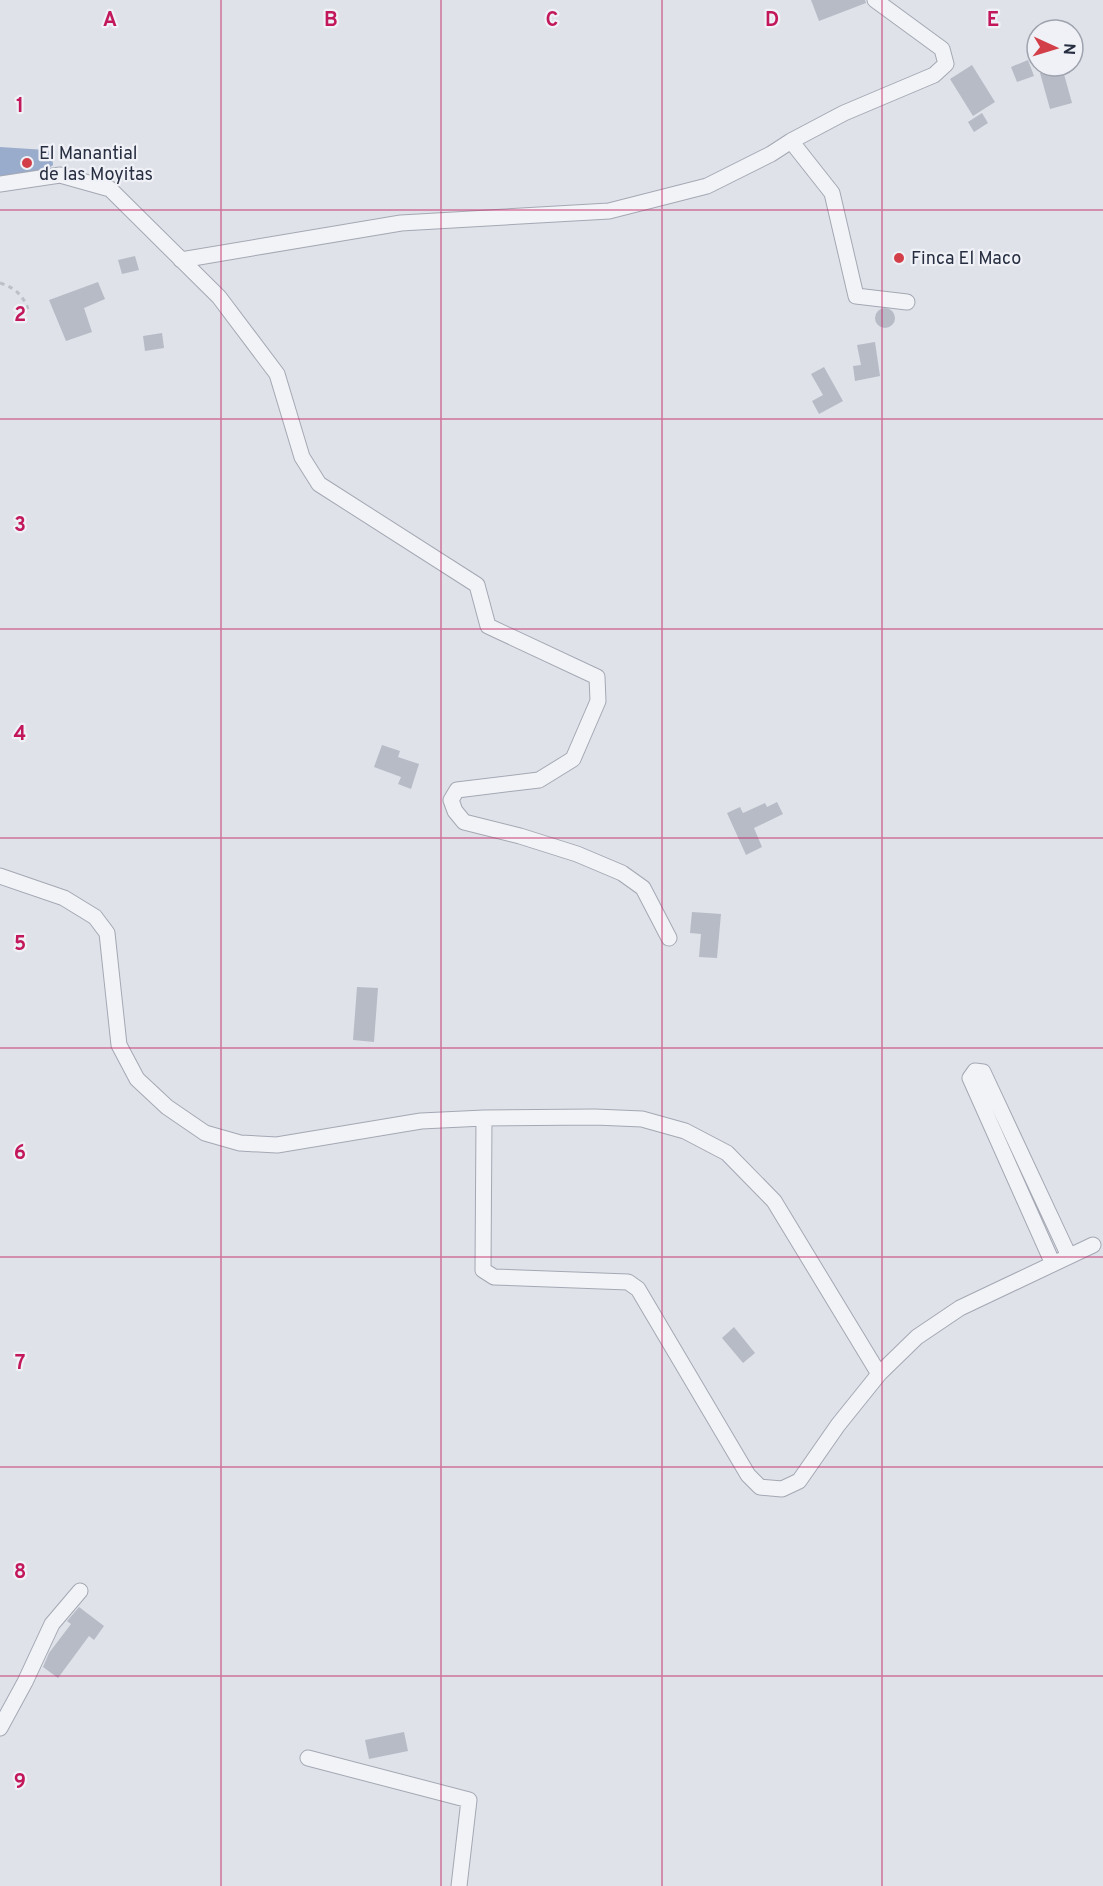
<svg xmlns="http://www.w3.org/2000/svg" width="1103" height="1886" viewBox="0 0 1103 1886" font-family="Overpass,sans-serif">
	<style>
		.water { fill: #99accb }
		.building { fill: #b6bbc6 }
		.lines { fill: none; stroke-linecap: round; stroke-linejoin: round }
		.street-casing { stroke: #a4a8b3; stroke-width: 17 }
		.path { stroke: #bdc0c8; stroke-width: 3; stroke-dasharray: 4.5 4.5; stroke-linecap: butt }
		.street { stroke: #f2f3f7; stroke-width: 15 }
		.grid { fill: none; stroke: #c2185b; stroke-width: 1.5; stroke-opacity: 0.55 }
		.poi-dot { fill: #d33f48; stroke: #eff1f6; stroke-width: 2 }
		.labels { text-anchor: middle; stroke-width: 4.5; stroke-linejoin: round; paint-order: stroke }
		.poi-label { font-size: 18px; fill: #272e41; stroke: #eff1f6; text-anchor: start }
		.grid-label { font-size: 20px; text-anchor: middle; font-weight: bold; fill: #c2185b; stroke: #eff1f6; stroke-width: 4.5; stroke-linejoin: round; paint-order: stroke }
	</style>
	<rect width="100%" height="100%" fill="#dfe2e9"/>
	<!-- water -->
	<path class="water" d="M0 147 46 150 52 153 53 165 46 170 0 177Z"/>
	<!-- building -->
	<path class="building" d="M811 0H865L866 3 819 21Z
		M1028 60 1034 76 1017 82 1011 67Z
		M972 65 995 102 973 116 950 79Z
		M1062 67 1072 103 1050 109 1040 73Z
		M982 113 988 123 974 132 968 122Z
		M135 256 139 270 122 274 118 260Z
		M98 282 105 299 84 308 92 332 66 341 49 300Z
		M875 318a10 10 0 1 1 20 0a10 10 0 1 1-20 0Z
		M162 333 164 348 145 351 143 336Z
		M875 342 880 376 855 381 853 366 861 365 857 345Z
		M824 367 843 401 819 414 812 401 823 395 811 374Z
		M382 745 400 751 398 757 419 764 411 789 398 784 401 777 374 767Z
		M777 802 783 814 754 828 762 847 746 855 727 813 740 807 743 813 765 803 767 807Z
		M692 912 721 914 717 958 699 957 701 934 690 933Z
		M357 987 378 988 374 1042 353 1040Z
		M734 1327 755 1353 743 1363 722 1338Z
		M79 1607 104 1626 94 1640 89 1636 58 1678 43 1667 49 1653 71 1624 67 1621Z
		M404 1732 408 1751 369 1759 365 1740Z"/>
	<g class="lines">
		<!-- street casing -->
		<g class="street-casing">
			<path id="street" d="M791 141 832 193 856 296 907 302
				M0 184 60 175 110 189 219 297 277 374 302 457 319 484 477 585 488 626 597 677 598 701 573 759 539 780 457 790 451 800 455 811 464 822 520 836 577 854 622 873 643 888 669 938
				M181 260 401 223 609 211 707 186 771 154 791 141 844 113 934 75 946 64 942 49 875 0
				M0 876 64 898 95 917 107 933 119 1045 137 1079 167 1107 205 1133 240 1143 277 1145 421 1121 484 1118 595 1117 642 1119 685 1131 727 1153 774 1201 879 1374
				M484 1118 483 1270 494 1277 628 1282 638 1289 748 1475 760 1487 782 1489 799 1481 838 1425 879 1374 917 1337 960 1308 1093 1245
				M1053 1264 970 1078 975 1071 983 1072 1069 1256
				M0 1728 25 1682 52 1624 80 1591
				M308 1758 469 1800 459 1886"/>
		</g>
		<!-- path -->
		<path class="path" d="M0 283C15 288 23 295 28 309"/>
		<!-- street -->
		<use href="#street" class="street"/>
	</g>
	<!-- grid -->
	<path class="grid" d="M221 0V1886M441 0V1886M662 0V1886M882 0V1886M0 210H1103M0 419H1103M0 629H1103M0 838H1103M0 1048H1103M0 1257H1103M0 1467H1103M0 1676H1103"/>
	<!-- markers -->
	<g class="poi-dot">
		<circle cx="27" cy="163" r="6"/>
		<circle cx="899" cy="258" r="6"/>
	</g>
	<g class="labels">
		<!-- poi labels -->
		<g class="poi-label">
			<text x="39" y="159">El Manantial<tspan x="39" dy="21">de las Moyitas</tspan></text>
			<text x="911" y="264">Finca El Maco</text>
		</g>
	</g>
	<g class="grid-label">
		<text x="110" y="26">A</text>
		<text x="331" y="26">B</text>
		<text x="552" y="26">C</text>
		<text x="772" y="26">D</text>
		<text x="993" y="26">E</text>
		<text x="20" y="112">1</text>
		<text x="20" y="321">2</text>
		<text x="20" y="531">3</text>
		<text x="20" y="740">4</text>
		<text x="20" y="950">5</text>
		<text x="20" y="1159">6</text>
		<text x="20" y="1369">7</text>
		<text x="20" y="1578">8</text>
		<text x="20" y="1788">9</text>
	</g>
	<!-- north arrow -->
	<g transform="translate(1055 48) rotate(94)"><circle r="28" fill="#eff1f6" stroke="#9fa3ae" stroke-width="1.5"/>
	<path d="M0-4.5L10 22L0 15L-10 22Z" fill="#d33f48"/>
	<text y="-9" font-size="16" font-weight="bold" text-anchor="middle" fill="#272e41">N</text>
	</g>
</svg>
